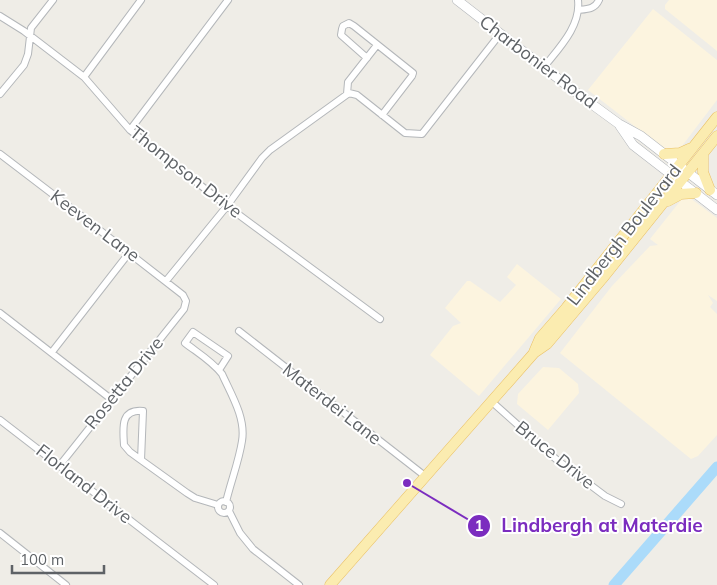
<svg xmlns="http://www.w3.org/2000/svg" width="717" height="585" viewBox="0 0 717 585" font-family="Mulish,sans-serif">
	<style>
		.commercial { fill: #fcf4df }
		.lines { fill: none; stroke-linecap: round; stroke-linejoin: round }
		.river { stroke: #abdbfa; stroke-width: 11 }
		.street-casing { stroke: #b4b7ba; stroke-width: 8 }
		.secondary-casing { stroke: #b3b6ba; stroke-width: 10 }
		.primary-casing { stroke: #eac065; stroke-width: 11 }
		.street { stroke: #fff; stroke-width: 6 }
		.secondary { stroke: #fff; stroke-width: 9 }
		.primary { stroke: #fbecb0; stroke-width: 10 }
		.labels { text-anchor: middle; stroke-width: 4; stroke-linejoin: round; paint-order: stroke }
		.street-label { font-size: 18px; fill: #5e6266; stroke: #fff }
		.leader { fill: none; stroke: #7b2cbf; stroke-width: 2 }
		.callout-dot { fill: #7b2cbf; stroke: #fff; stroke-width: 2 }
		.mark-label { font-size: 15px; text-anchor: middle; font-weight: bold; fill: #fff }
		.callout-label { font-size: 19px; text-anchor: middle; font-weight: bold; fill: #7b2cbf; stroke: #fff; stroke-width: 4; stroke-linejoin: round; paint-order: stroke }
	</style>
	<rect width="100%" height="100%" fill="#efede7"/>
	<!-- commercial -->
	<path class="commercial" d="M669 0H717V51L665 9V5Z
		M653 9 717 60V100L682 146 676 150 671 151 664 149 588 90Z
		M690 198 717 218V301L708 295 713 303 710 307 717 314V435L698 456 691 459 560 353 612 286 650 246 658 245 650 239 681 200Z
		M517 264 561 299 479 396 430 355 453 326 461 323 445 308 467 281H470L500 302 516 285 507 277Z
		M543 367 559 368 578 384 579 393 548 430 517 404 518 394Z"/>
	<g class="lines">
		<!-- river -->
		<path class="river" d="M614 585 717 467"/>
		<!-- street casing -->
		<g class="street-casing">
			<path id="street" d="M578 10C588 9 595 9 599 0
				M0 16 24 31 84 77 130 130 227 206 380 319
				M367 58 341 35 342 29 343 26 349 23 354 26 413 73 412 76 382 115
				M544 67C559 48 581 26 578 0
				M84 77 141 0
				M0 94 24 65 28 54 31 28 53 0
				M347 94 348 82 377 45
				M130 130 228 0
				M0 154 84 218 183 295 186 301 184 309 60 465
				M166 281 227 206 262 158 270 150 349 93 357 95 405 133 422 134 500 34
				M0 313 111 399
				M239 331 425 476
				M52 352 129 253
				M219 370 228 356 193 332 185 343C198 353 212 361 222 374 231 394 246 418 242 441 239 461 231 481 226 502
				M491 401 557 460 605 496 621 504
				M0 420 214 585
				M141 460 130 452 124 445C123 428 120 409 143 411L141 460 187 493 195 498 218 505
				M218 507a6 6 0 1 1 12 0a6 6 0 1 1-12 0Z
				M229 511 240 533 253 549 299 585
				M0 533 66 585"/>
		</g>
		<!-- secondary casing -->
		<g class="secondary-casing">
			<path id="secondary" d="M457 0 582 97 619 124 641 136 717 195
				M620 126 633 145 717 210"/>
		</g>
		<!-- primary casing -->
		<g class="primary-casing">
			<path id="primary" d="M664 154 680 153 691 148
				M703 154V172L710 190
				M668 201 681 194 696 193
				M534 352 540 338 566 308 717 117
				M330 585 534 353 547 344 602 279 717 136"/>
		</g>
		<!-- street -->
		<use href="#street" class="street"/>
		<!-- secondary -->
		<use href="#secondary" class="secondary"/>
		<!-- primary -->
		<use href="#primary" class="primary"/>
	</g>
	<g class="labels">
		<!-- street labels -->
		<g class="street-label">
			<text transform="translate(538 62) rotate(37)" y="6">Charbonier Road</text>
			<text transform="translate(186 172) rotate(38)" y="6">Thompson Drive</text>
			<text transform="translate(95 226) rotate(37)" y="6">Keeven Lane</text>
			<text transform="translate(624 235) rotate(-52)" y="6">Lindbergh Boulevard</text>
			<text transform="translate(124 383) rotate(-51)" y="6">Rosetta Drive</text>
			<text transform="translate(332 404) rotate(38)" y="6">Materdei Lane</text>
			<text transform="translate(555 455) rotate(39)" y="6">Bruce Drive</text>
			<text transform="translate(84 484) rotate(38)" y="6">Florland Drive</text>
		</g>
	</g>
	<!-- callouts -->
	<path class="leader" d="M407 483L479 526"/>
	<g class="callout-dot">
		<circle cx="407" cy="483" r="5"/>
		<circle cx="479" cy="526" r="12"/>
	</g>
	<g class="mark-label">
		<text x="479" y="531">1</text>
	</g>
	<g class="callout-label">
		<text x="602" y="532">Lindbergh at Materdie</text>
	</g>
	<!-- scale -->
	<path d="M12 565v8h92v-8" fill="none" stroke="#5e6266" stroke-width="2.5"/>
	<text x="20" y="565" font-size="15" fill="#5e6266" stroke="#ffffff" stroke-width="4" paint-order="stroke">100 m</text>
</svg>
